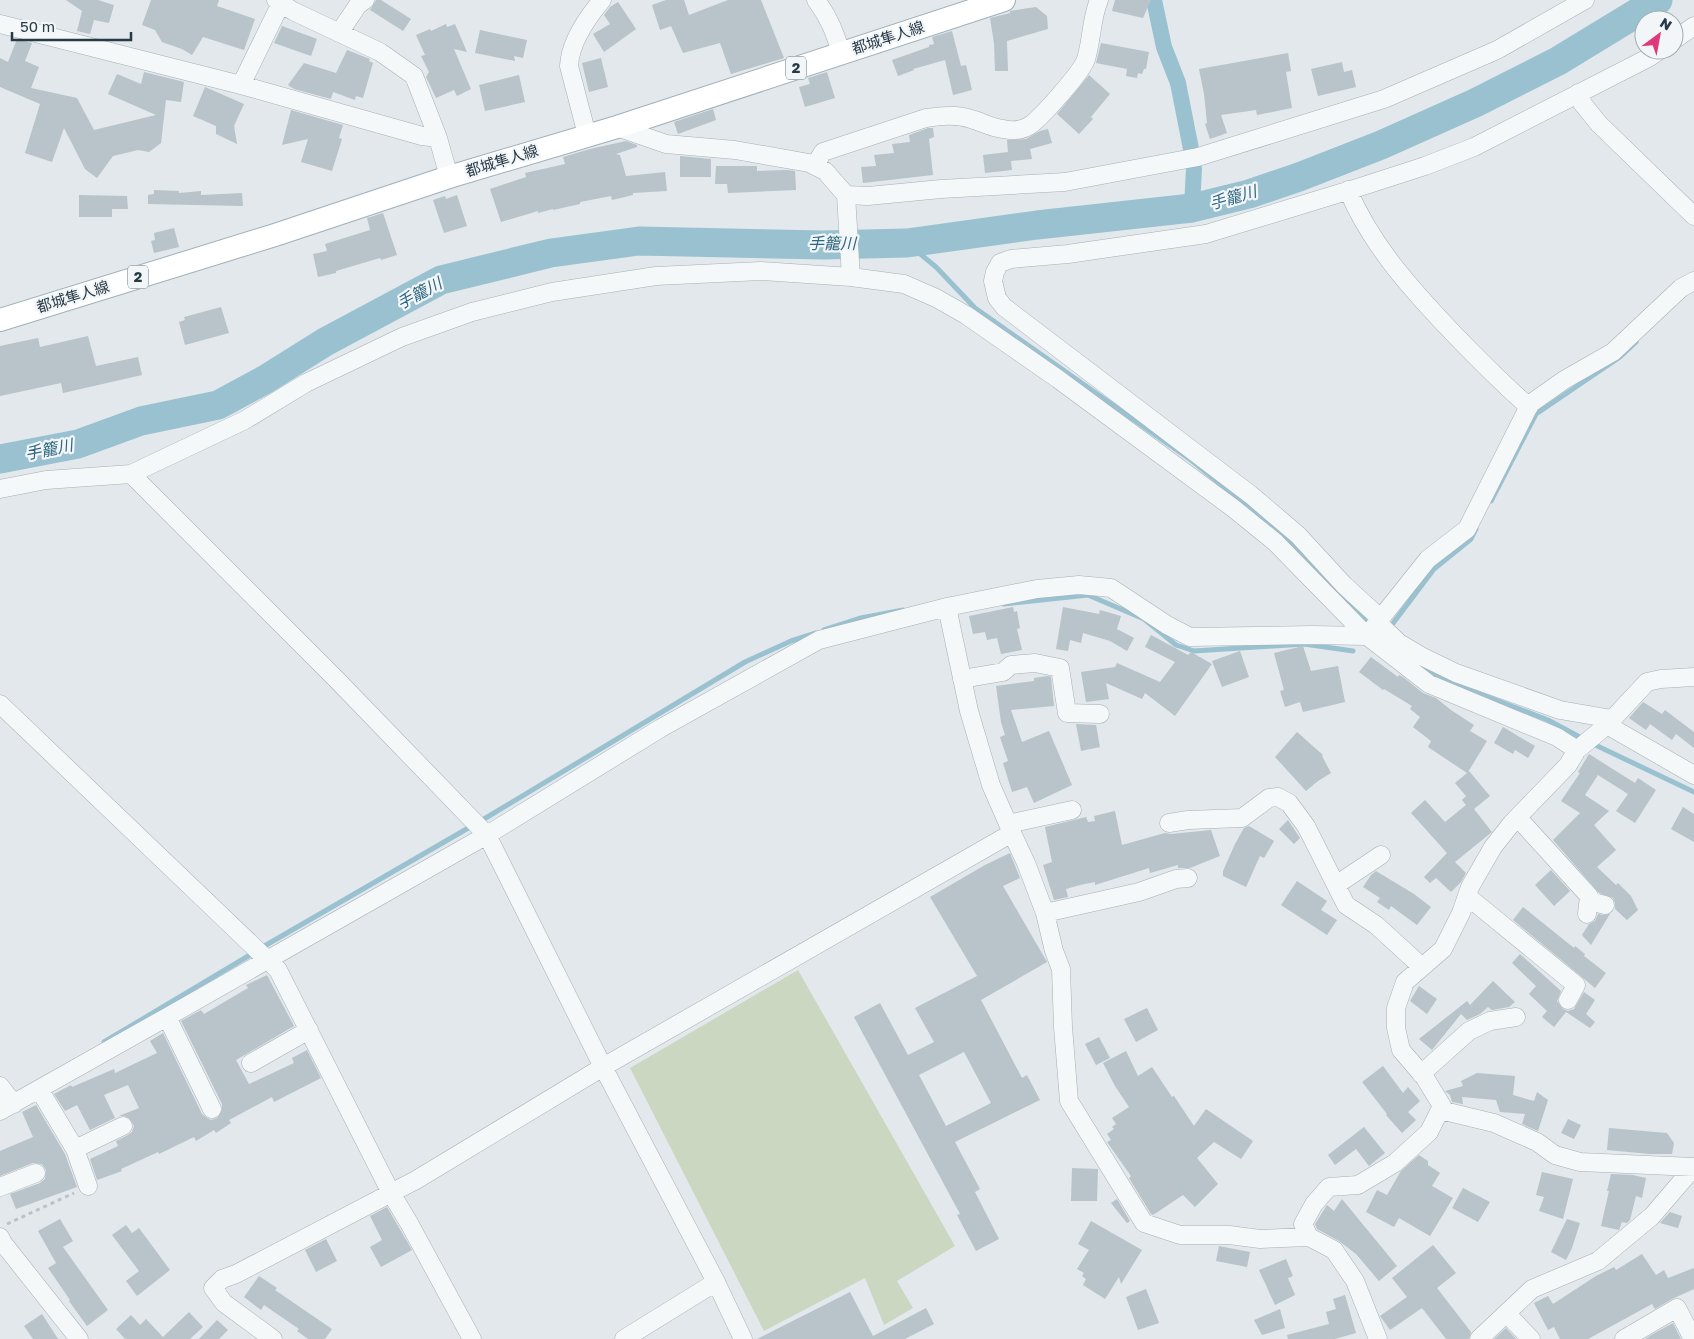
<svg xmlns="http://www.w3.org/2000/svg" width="1694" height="1339" viewBox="0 0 1694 1339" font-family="'Golos Text','Noto Sans JP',sans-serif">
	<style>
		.green { fill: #ccd7c2 }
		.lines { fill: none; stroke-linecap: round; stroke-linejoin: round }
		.stream { stroke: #99c1d0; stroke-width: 5 }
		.canal { stroke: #99c1d0; stroke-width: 16 }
		.river { stroke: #99c1d0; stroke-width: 29 }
		.building { fill: #b8c3ca; fill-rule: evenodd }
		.minor-casing { stroke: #a6b0b7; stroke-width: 19 }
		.major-casing { stroke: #a0b0b9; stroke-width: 24 }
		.path { stroke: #bcc3c7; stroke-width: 3; stroke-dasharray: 4 4; stroke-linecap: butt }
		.minor { stroke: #f5f8f9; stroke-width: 18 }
		.major { stroke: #fff; stroke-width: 22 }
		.labels { text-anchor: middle; stroke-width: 4.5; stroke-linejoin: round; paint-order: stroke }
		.shield { fill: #f2f6f9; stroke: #65727c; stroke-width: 1 }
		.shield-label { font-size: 14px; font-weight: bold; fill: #283a46 }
		.street-label { font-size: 15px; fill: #283a46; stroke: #f2f6f9 }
		.water-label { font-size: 16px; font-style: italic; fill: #2d667f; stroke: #f2f6f9 }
	</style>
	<rect width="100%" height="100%" fill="#e2e8ec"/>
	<!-- green -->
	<path class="green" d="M798 970 955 1246 897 1281 913 1308 884 1325 865 1278 764 1331 630 1068Z"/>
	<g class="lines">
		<!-- stream -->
		<path class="stream" d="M907 243 936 267 975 308 1191 460 1284 536 1365 620
			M1491 501 1536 414 1620 357 1636 342
			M1004 604 1088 595 1144 619 1176 645 1194 651 1304 644 1353 651
			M1391 626 1434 569 1471 539 1476 529
			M824 630 861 618 903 610
			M1416 663 1429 671 1462 687 1548 720 1589 742 1694 792
			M484 819 745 662 791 641 816 633
			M261 948 470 827
			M104 1042 250 955"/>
		<!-- canal -->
		<path class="canal" d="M1154 0 1164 47 1178 83 1191 149
			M1192 208 1194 168"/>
		<!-- river -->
		<path class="river" d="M0 459 78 444 141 421 218 405 266 379 325 342 441 280 551 253 639 241 823 245 907 243 1037 225 1192 208 1249 194 1299 177 1381 145 1475 103 1558 61 1658 0"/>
	</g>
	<!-- building -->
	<path class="building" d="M66 0H98L114 5 109 23 94 20 90 34 77 31 82 11Z
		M151 0H219L217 6 255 19 244 50 203 37 192 55 182 49 162 42 155 30 142 25Z
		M376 0H381L411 19 403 31 370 10Z
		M666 0H684L689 15 728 0H761L784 58 731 74 720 43 683 53 671 26 660 30 652 5Z
		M1115 0H1151L1143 18 1112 11Z
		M618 2 636 29 604 52 593 34 610 24 604 15 610 7Z
		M1036 7 1047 16 1048 29 1007 41 1008 71H995L994 43 990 18 1010 13V11Z
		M446 24 447 27 455 24 467 52 454 49 471 89 457 96 454 90 436 98 426 77 429 72 421 56 425 55 416 35 430 29 431 31Z
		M282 26 317 39 311 56 274 43Z
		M480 30 527 40 523 58 514 56 515 61 475 53Z
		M952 31 961 66 966 65 972 90 953 95 945 60 913 69 914 70 898 76 892 60 929 47V45L934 44 932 37Z
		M17 39 32 43 25 61 39 67 31 88 77 98 94 130 156 115 108 94 117 74 141 84 144 72 184 82 181 102 166 100 161 143 149 152 138 150 113 156 97 178 85 169 64 128 52 162 25 153 40 104 0 87V58L8 62Z
		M1101 43 1149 52 1146 69H1144L1142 74 1138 73 1137 78 1126 76 1127 69 1096 63Z
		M347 50 370 59 369 61 373 63 363 98 356 96 355 100 333 92 331 99 294 89 288 85 304 63 336 73Z
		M1288 53 1291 71 1286 72 1292 108 1257 115 1256 110 1221 115 1227 133 1210 139 1205 124 1207 123 1204 94 1199 69Z
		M601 58 608 87 589 92 582 63Z
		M1342 62 1344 72 1352 70 1356 87 1318 96 1311 69Z
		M827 72 835 98 805 107 799 87 810 84 808 78Z
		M519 75 525 102 485 111 479 85Z
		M1089 75 1110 94 1091 117 1093 119 1079 134 1057 114Z
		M205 87 244 104 234 126 237 144 216 134V126L193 116Z
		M713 109 716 120 678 134 674 122Z
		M291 110 343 125 339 138 342 139 332 171 301 162 308 139 282 145Z
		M928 128H933L934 137 929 139 933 175 863 183 861 167 876 166 874 155 894 153 892 144 910 142 909 135Z
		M1048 129 1052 143 1030 149 1032 159 1011 161 1012 170 985 173 983 155 1008 152 1007 140 1026 139 1040 131Z
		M626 141 637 145V147L616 154 620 155 626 176 665 172 667 191 633 193V195L612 200 611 196 580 202V204L553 210V209L538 213V211L501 222 490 189 526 177 525 173 565 164 563 157 590 149Z
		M680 156 711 159V177H680Z
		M716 166H757V171L787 170 795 171 796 190 728 193 727 184H715Z
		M154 190 179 191V193L201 191V195L242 193 243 206 148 204V195L154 194Z
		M79 195 127 196 128 209H112V217H79Z
		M457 195 467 226 444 233 433 200 445 196 446 199Z
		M383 213 397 255 381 260 380 258 336 271V273L318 277 313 254 327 251 325 244 370 230 367 218Z
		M174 228 179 247 154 253 151 241 155 240 154 233Z
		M221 307 229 333 185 345 179 322 185 320 184 317Z
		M88 336 96 366 138 357 142 375 63 393 61 383 0 396V346L38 338 40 347Z
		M1013 607 1014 612 1017 611 1020 628 1017 629 1022 650 1001 654 997 638 987 640 985 632 973 634 969 616Z
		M1063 607 1099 614 1100 610 1121 616 1117 629 1134 638 1127 651 1110 641 1083 633 1081 643 1070 640 1068 651 1056 649Z
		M1151 635 1188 655 1191 652 1212 664 1175 716 1145 693 1142 699 1106 683 1109 699 1086 702 1081 672 1115 667 1117 663 1160 682 1175 662 1145 647Z
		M1303 646 1311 671 1338 666 1345 702 1303 712 1300 702 1285 707 1280 691 1284 690 1274 653Z
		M1240 651 1249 677 1222 687 1212 661Z
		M1371 657 1398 677 1399 675 1403 677 1423 693 1436 698 1451 710 1474 725 1470 731 1487 741 1468 772 1469 771 1490 796 1474 809 1492 832 1455 862 1466 873 1461 882 1451 892 1436 878 1430 883 1424 877 1447 853 1411 813 1425 800 1445 822 1466 805 1462 800 1466 796 1455 783 1467 773 1428 747 1431 741 1413 727 1420 717 1410 709 1412 706 1384 689 1383 690 1359 672Z
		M1048 676 1051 677 1054 706 1011 710 1022 742 1049 731 1072 785 1034 803 1027 787 1012 792 1003 763 1008 761 1000 737 1005 735 1001 722 996 686 1034 681V678Z
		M1643 702 1662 714 1665 710 1694 732V748L1676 734 1672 740 1650 724 1646 730 1629 718Z
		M1076 724 1096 725 1100 747 1081 751Z
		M1503 727 1535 746 1528 758 1515 750 1513 754 1494 743Z
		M1297 732 1323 755 1322 756 1331 773 1318 781 1306 791 1275 757Z
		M1589 754 1635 783 1638 778 1656 790 1635 823 1616 811 1628 794 1598 775 1585 795 1609 811 1594 825 1616 850 1597 867 1616 885 1618 883 1631 896 1638 910 1627 920 1615 909V903L1613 898 1599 893 1553 840 1580 813 1561 801 1580 773 1578 772Z
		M1683 807 1694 814V842L1671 829Z
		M1115 811 1122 845 1165 833 1171 834 1211 830 1220 856 1190 868H1178V865L1150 873 1149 868 1095 885V882L1080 885 1066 889 1068 897 1054 900 1043 865 1052 862 1045 827 1086 817 1088 822 1095 821 1094 816Z
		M1288 820 1300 838 1294 844 1279 829Z
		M1249 826 1274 841 1264 858 1260 856 1246 887 1223 876V871L1235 844 1244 828Z
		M1010 853 1020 878 1003 886 1047 962 981 1000 1022 1078 1027 1075 1040 1100 955 1142 980 1189 975 1192 999 1239 976 1251 957 1215 960 1214 854 1017 880 1003 908 1055 934 1042 915 1008 977 976 930 897 985 865ZM964 1052 991 1103 946 1126 919 1075Z
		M1551 870 1570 891 1554 906 1535 885Z
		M1376 871 1414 894 1431 907 1417 925 1391 906 1389 910 1377 902 1380 898 1363 887 1371 875Z
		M1297 881 1327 901 1321 910 1337 920 1327 935 1281 905Z
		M1523 907 1574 948 1575 946 1585 954 1584 956 1606 973 1595 988 1513 920Z
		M1598 914 1603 915 1610 914 1591 945 1582 935 1589 924 1595 921Z
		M1520 954 1561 991 1557 1001 1563 1009 1568 1011 1574 1009 1584 992 1595 1000 1586 1014 1595 1022 1590 1028 1566 1012 1554 1027 1542 1017 1547 1011 1529 994 1536 986 1512 963Z
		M267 975 294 1026 236 1060 249 1084 294 1063 292 1058 307 1050 321 1078 274 1102 272 1097 229 1120 231 1123 216 1133 214 1130 196 1141 194 1137 159 1154 158 1152 121 1169 122 1171 97 1180 90 1159 118 1146 116 1141 128 1135 132 1132 134 1126 129 1118 124 1116H119L139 1108 128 1085 104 1095 115 1118 117 1117 90 1130 77 1105 65 1111 54 1094 71 1085 72 1087 114 1069 115 1073 157 1053 150 1041 163 1033 202 1114 206 1117 211 1120 217 1118 222 1110V1104L181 1021 201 1010 204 1014 248 988 246 985Z
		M1493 981 1515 1002 1509 1007 1492 1010 1488 1007 1480 1014 1467 1020 1461 1014 1432 1050 1419 1039 1467 1001 1470 1005Z
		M1419 986 1437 999 1427 1014 1410 1001Z
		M1147 1008 1158 1030 1136 1042 1124 1019Z
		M1099 1037 1110 1058 1096 1065 1085 1044Z
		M1126 1051 1138 1076 1152 1067 1172 1097 1174 1096 1194 1126 1206 1109 1253 1141 1241 1159 1214 1142 1197 1158 1218 1184 1195 1207 1183 1195 1153 1215 1151 1214 1129 1178 1131 1176 1107 1142 1111 1140 1107 1134 1114 1129 1112 1127 1116 1124 1112 1118 1129 1107 1115 1086 1103 1063Z
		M1383 1066 1403 1093 1408 1087 1420 1101 1408 1112 1416 1120 1402 1133 1386 1115 1387 1114 1362 1082Z
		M1477 1073 1515 1076 1513 1095 1534 1101 1537 1092 1548 1100 1538 1131 1522 1124 1525 1114 1500 1112 1496 1100 1462 1097 1463 1104 1452 1102 1450 1095 1445 1091 1463 1086 1461 1081Z
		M36 1105 65 1154 77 1187 16 1209 10 1194 40 1183 45 1179 46 1170 42 1164 33 1163 0 1176V1151L33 1137 22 1112Z
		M1568 1119 1581 1125 1574 1139 1561 1133Z
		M1364 1127 1385 1153 1369 1166 1356 1149 1335 1165 1328 1155Z
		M1609 1128 1667 1133 1674 1143 1672 1154H1650L1607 1150Z
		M1419 1155 1428 1161V1165L1440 1173 1432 1186 1453 1198 1430 1236 1399 1218 1394 1227 1366 1212 1377 1190 1387 1195 1401 1171Z
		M1072 1168 1098 1169 1097 1201H1071Z
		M1542 1172 1573 1179 1563 1219 1539 1211 1544 1197 1536 1195Z
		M1611 1174 1633 1175 1646 1178 1642 1198 1636 1196 1630 1220 1627 1223 1622 1222 1619 1230 1601 1226 1609 1191H1607Z
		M1463 1188 1490 1202 1478 1222 1452 1208Z
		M1117 1199 1130 1221 1127 1223 1111 1203Z
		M1342 1199 1397 1266 1379 1281 1356 1254 1339 1241 1317 1229 1315 1224 1327 1205 1334 1211Z
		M387 1207 412 1250 381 1267 370 1247 382 1240 370 1216Z
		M1670 1212 1682 1216 1678 1228 1660 1223Z
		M60 1219 73 1241 63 1247 108 1310 87 1326 69 1301 70 1300 48 1268 56 1263 38 1231Z
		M1567 1219 1580 1223 1572 1248 1566 1260 1551 1252Z
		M1091 1221 1142 1250 1121 1284 1119 1277 1105 1299 1083 1285 1086 1279 1082 1276 1084 1273 1077 1269 1089 1250 1078 1244Z
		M126 1225 132 1233 139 1228 170 1270 137 1296 126 1281 139 1271 112 1235Z
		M326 1239 337 1261 316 1272 305 1250Z
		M1433 1245 1456 1273 1437 1288 1471 1332 1469 1339H1446L1422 1308 1390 1330 1380 1316 1407 1297 1392 1278Z
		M1219 1246 1250 1252 1247 1267 1216 1261Z
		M1642 1254 1656 1275 1664 1270 1668 1278 1694 1268V1289L1672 1299 1655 1309 1652 1304 1588 1339H1560L1554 1327 1548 1330 1534 1303 1548 1296 1553 1304 1596 1276 1614 1267 1616 1270Z
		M1286 1259 1293 1276 1288 1278 1295 1295 1275 1305 1259 1270Z
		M259 1276 277 1288 275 1290 332 1329 325 1339H308L297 1331 299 1329 264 1305 261 1310 244 1297Z
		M1146 1289 1159 1323 1138 1330 1126 1297Z
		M850 1292 873 1336 926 1308 934 1324 905 1339H757Z
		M1345 1295 1356 1333 1335 1339H1288L1287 1335 1329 1324 1326 1312 1336 1309 1333 1299Z
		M1280 1309 1285 1328 1262 1335 1254 1320Z
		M189 1312 203 1327 190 1339H125L116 1329 131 1315 140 1325 146 1319 163 1337Z
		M42 1314 58 1339H33L24 1326Z
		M217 1320 228 1330 219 1339H199Z
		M1673 1323 1681 1339H1645L1651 1335Z
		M1506 1328 1516 1339H1494Z"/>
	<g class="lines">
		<!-- minor casing -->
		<g class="minor-casing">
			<path id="minor" d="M276 0 293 11 380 52 414 76 438 138 449 177
				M816 0C829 17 835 33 841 53
				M0 24 241 85 422 136 438 138
				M339 33 358 5 365 0
				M1674 40 1694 26
				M241 85 281 3
				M1578 93 1582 103 1599 124 1694 216
				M617 127 666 144 735 150 809 163 825 171 846 195 851 277
				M587 135 569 66C570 42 587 18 602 0
				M815 165 823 152 926 118C941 116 956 114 971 119 982 122 992 128 1003 129 1012 131 1022 130 1029 126 1041 118 1082 72 1086 59 1092 40 1091 19 1099 0
				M1348 190C1371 245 1412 290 1452 332 1477 358 1502 383 1529 407
				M846 195 868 196 941 189 1065 182 1198 157 1384 99 1497 50 1585 0
				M131 474 337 680 487 835 603 1067 716 1282 743 1339
				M0 489 46 480 131 474 245 420 306 383 402 337 472 312 552 292 656 276 761 271 851 277 904 284 936 298 966 315 1058 379 1233 508 1275 542 1367 636 1429 684 1557 737 1577 750
				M1381 619 1344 585 1298 535 1251 495 1004 307 997 298 993 281 995 272 1000 263 1011 259 1068 254 1206 234 1360 187 1425 166 1474 147 1650 57 1660 50
				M1378 623 1399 643 1421 656 1456 673 1560 710 1612 719
				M1373 628 1428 559 1467 529 1530 404 1564 380 1613 352 1681 288 1694 281
				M962 679 1003 672 1011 665 1035 663 1060 668 1067 713 1100 714
				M0 704 278 970 391 1193 409 1223 472 1339
				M1607 725 1647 682 1661 679 1694 677
				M1518 818 1589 896 1587 914
				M1169 823 1188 820 1242 818 1269 798 1278 797 1289 803 1306 826 1346 905 1376 925 1422 967
				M1008 824 1072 810
				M1012 833 1026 863 1045 913 1054 951 1061 969 1063 1027 1069 1101 1144 1223 1180 1235H1229L1260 1239 1309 1237
				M1336 885 1381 855
				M1467 896 1576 985 1568 1000
				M1589 901 1605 905
				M1045 913 1139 892 1176 879 1188 878
				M167 1017 212 1109
				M251 1063 309 1030
				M1421 1074 1469 1031 1490 1021 1516 1017
				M0 1086 14 1104
				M39 1089 75 1149 88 1186
				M1440 1110 1494 1123 1537 1142 1555 1155 1580 1162 1694 1167
				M0 1111 167 1017 487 835 661 728 819 640 947 607 1037 589 1079 585 1111 588 1167 625 1190 637 1312 635 1367 636
				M75 1149 123 1126
				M0 1187 36 1173
				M0 1237 3 1243 79 1339
				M1507 1314 1531 1339
				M273 1339 224 1303 213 1288 222 1279 236 1274 416 1180 603 1067 1012 833 991 785 969 711 947 607
				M624 1339 716 1282
				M1378 1339 1355 1281 1334 1250 1309 1237 1303 1224 1314 1204 1329 1187 1358 1185 1395 1163 1429 1132 1442 1106 1425 1078 1401 1050 1396 1028V1008L1405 982 1443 949 1461 913 1470 887 1493 847 1512 823 1568 765 1577 750 1607 725 1694 775
				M1479 1339 1532 1289 1598 1261 1652 1216 1694 1167
				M1624 1339 1677 1308 1693 1339"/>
		</g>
		<!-- major casing -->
		<g class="major-casing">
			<path id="major" d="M0 320 275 235 449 177 617 127 1004 0"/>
		</g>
		<!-- path -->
		<path class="path" d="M7 1224 74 1193"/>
		<!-- minor -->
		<use href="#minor" class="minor"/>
		<!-- major -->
		<use href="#major" class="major"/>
	</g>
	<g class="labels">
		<!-- shield labels -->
		<g class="shield">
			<rect x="786" y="56.5" width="20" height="23" rx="4"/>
			<rect x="128" y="265.5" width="20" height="23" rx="4"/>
		</g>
		<g class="shield-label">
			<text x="796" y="73">2</text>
			<text x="138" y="282">2</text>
		</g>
		<!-- street labels -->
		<g class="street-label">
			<text transform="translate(888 38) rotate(-18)" y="5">都城隼人線</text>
			<text transform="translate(502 161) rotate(-17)" y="5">都城隼人線</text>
			<text transform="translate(73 297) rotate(-17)" y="5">都城隼人線</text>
		</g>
		<!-- water labels -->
		<g class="water-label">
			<text transform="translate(1233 197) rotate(-16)" y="6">手籠川</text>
			<text x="832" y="249">手籠川</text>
			<text transform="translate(419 293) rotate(-28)" y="6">手籠川</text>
			<text transform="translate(49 449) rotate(-11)" y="6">手籠川</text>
		</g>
	</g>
	<!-- north arrow -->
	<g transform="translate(1659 35) rotate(32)"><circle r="24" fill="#f2f6f9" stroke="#a1abb1"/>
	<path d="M0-4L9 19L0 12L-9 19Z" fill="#de3a7b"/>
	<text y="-8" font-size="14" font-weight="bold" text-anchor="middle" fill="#283a46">N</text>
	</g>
	<!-- scale -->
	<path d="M12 32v8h119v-8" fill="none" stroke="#283a46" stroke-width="2.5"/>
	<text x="20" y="32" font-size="15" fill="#283a46" stroke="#f2f6f9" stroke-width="4" paint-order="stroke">50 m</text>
</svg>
